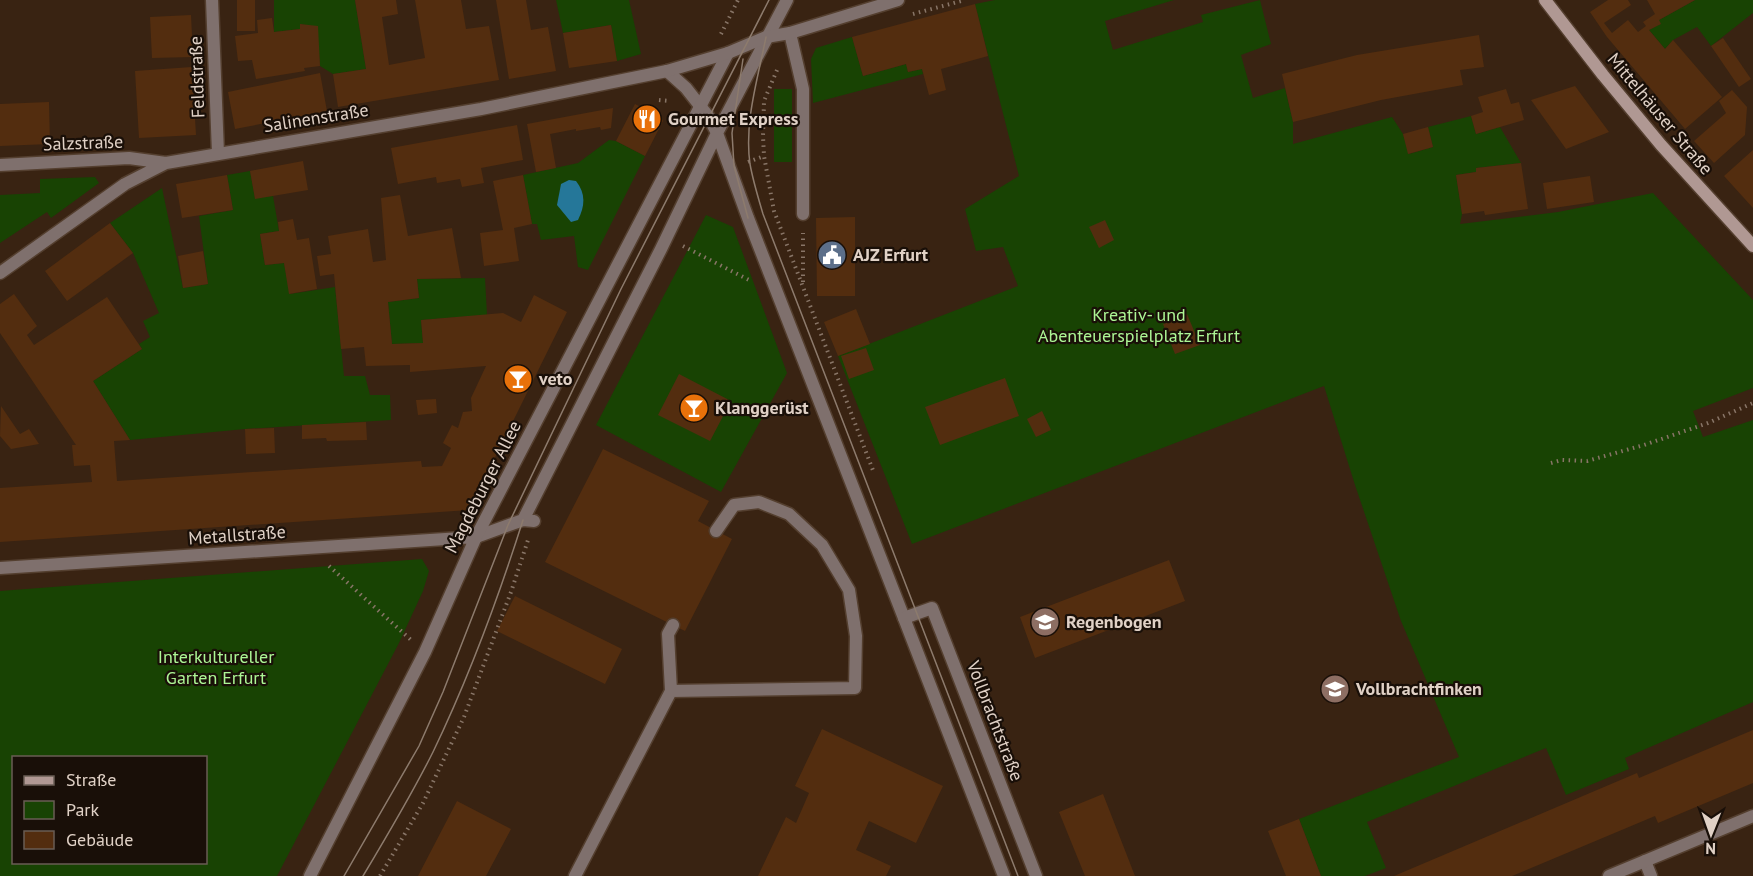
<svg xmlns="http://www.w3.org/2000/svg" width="1753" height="876" viewBox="0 0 1753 876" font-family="'PT Sans',sans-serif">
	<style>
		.green { fill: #184303; fill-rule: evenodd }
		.water { fill: #257799 }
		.building { fill: #532d0f }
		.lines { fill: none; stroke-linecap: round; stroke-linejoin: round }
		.service-casing { stroke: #543f2f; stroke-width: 15 }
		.minor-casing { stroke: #543f2f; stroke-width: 15 }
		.tertiary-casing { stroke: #543f2f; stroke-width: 15 }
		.secondary-casing { stroke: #543f2f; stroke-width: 15 }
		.path { stroke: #887567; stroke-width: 4; stroke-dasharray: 1.5 4.5; stroke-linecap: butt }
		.service { stroke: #7f706d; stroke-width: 12 }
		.minor { stroke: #7f706d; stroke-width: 12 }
		.tertiary { stroke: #7f706d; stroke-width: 12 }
		.secondary { stroke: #b09893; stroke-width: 12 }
		.tram { stroke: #8d7b6d; stroke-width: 1.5 }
		.labels { text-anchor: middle; stroke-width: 4.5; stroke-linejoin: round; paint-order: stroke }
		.street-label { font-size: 18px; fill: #e0d1c6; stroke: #190f08 }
		.poi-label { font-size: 18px; font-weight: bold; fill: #e0d1c6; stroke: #190f08; text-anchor: start }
		.park-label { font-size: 18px; fill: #adf695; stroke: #190f08 }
	</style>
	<rect width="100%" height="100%" fill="#392312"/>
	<!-- green -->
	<path class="green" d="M274 0H355L366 69 333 74 320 66 317 27 300 24V29L274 32Z
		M556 0H629L641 54 617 61 611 25 563 33Z
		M995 0H1174L1105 21 1113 50 1203 22 1201 15 1260 0 1271 44 1241 55 1253 98 1285 88 1293 122V144L1392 117 1403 134 1409 154 1433 147 1428 127 1471 116 1476 134 1500 127 1521 163 1476 168V172L1456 175 1462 214 1460 224 1558 212 1653 193 1753 300V388L1693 411 1703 437 1753 420V702L1625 758 1629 769 1566 795 1546 748 1367 822 1386 868 1365 876H1321L1299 819 1459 757 1401 621 1355 485 1324 386 912 544 838 356 1018 286 1003 247 976 251 965 209 1019 176 975 4Z
		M1695 0H1753V13L1711 46 1697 27 1673 40 1665 49 1649 30 1660 24 1659 20Z
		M852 37 863 76 906 64 908 72 922 69 923 74 813 103 811 59 816 48Z
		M774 89H792V162H774Z
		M609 140 616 141 645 156 588 270 578 267 574 236 541 240 537 224H532L523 175 578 163Z
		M250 171 255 198 273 196 279 231 260 234 265 265 284 263 290 294 335 287 344 376H365L370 395H390L391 420 245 429 130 440 93 381 142 349 139 344 150 337 143 321 159 313 133 253 110 223 162 188 183 288 208 284 199 216 233 210 227 175Z
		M95 177 99 183 51 218 47 212 0 243V195L40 193V179Z
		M706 215 733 227 787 373 721 492 596 425Z
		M485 278 487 315 421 320 423 343 392 344 388 302 419 298 417 279Z
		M422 559 429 571 423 591 399 643 277 876H0V591ZM14 758H206V862H14Z"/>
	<!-- water -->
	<path class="water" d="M569 180 576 181C586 194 585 206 578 220L571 222 557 205 561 184Z"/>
	<!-- building -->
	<path class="building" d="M237 0H255V31H237Z
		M355 0H396L398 14 382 17 389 65 425 58 415 0H461L466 29 489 26 499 80 338 107 333 74 366 69Z
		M496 0H526L531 30 548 27 556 71 509 79Z
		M1608 0H1628L1631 5 1604 23 1612 33 1628 20 1638 32 1646 26 1643 22 1655 14 1647 0H1695L1659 20 1661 24 1649 30 1665 49 1673 40 1722 97 1685 129 1607 37 1590 12Z
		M975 4 988 56 941 69 946 90 929 95 922 69 908 72 906 64 863 76 852 37Z
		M191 15 193 57 152 58 150 17Z
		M272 18 274 32 300 29V24L318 26 320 66 304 68 305 71 256 79 252 60 238 61 235 36 258 33 257 20Z
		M611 25 617 61 569 68 563 33Z
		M1479 35 1484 67 1460 70 1463 85 1381 100 1293 122 1282 74 1357 55Z
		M1723 38 1751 79 1739 87 1711 46Z
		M192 67 196 135 139 138 135 71Z
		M320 73 327 111 235 129 228 92Z
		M1575 86 1609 132 1566 149 1531 100Z
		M1506 89 1511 104 1519 102 1524 120 1476 134 1471 116 1483 112 1478 97Z
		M1732 90 1747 107 1745 135 1714 163 1694 141 1726 113 1719 101Z
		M49 102 50 144 0 146V104Z
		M635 104 661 117 663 121 645 156 616 141Z
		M613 108 611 128 601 130 600 127 576 131V129L550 134 556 168 536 172 527 124Z
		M517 125 523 160 481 168 484 183 462 187 460 179 437 183 436 177 398 184 391 148Z
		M1428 127 1433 147 1408 154 1403 134Z
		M1753 150V208L1724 176Z
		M303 161 308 190 255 199 250 171Z
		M1521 163 1528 209 1485 215 1484 211 1462 214 1456 175 1476 172V168Z
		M227 175 233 210 182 218 176 184Z
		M523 175 532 224 514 228 519 261 484 266 480 233 503 230 493 181Z
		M1590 176 1594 202 1547 209 1543 183Z
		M400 195 408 236 452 228 461 278 417 279 419 298 388 302 392 344 423 343 421 320 503 313 521 322 534 295 567 312 469 510 0 542V488L92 482 90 465 74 466 72 445H76L0 333V304L14 294 37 326 27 335 34 345 107 297 142 349 93 381 130 440 114 441 117 481 421 461 422 467 442 466 451 448 443 443 452 425 458 428 463 412 472 411 471 398 486 366 410 372V365L366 366 364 347 341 349 334 274 320 276 317 256 331 254 328 236 368 229 373 262 386 260 381 198Z
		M855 217V296H817L816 218Z
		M293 219 297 240 309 238 317 289 289 294 284 263 265 265 260 234 279 231 278 222Z
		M1105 220 1114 240 1099 248 1089 227Z
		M110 223 133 253 67 301 45 271Z
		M203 251 208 284 183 288 178 256Z
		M856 309 870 344 838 356 824 322Z
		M1187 314 1200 345 1175 354 1163 324Z
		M866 348 874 370 849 379 841 356Z
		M679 374 731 401 710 441 658 415Z
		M1005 378 1019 416 940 445 925 407Z
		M436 399 437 413 418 415 416 400Z
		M1 406 20 434 29 429 39 444 11 449 0 436Z
		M1042 411 1051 430 1036 437 1027 419Z
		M366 422 367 440 327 441 326 438 302 439V425Z
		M274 428 275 453 246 454 245 429Z
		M603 449 709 501 698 521 732 539 685 631 545 562Z
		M1169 560 1185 601 1035 658 1020 617Z
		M515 596 622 649 605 684 497 631Z
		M822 729 943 786 916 843 869 821 856 850 891 866 886 876H758L786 817 796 823 809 793 795 786Z
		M1753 730V783L1658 823 1655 816 1512 876H1394L1637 773 1639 778Z
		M1103 794 1135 876H1085L1059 812Z
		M457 801 511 829 486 876H418Z
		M1299 819 1321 876H1286L1268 831Z"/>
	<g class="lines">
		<!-- service casing -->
		<g class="service-casing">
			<path id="service" d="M790 33 803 89V214
				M667 71 686 88 708 116 717 133 748 218 904 618
				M523 520 661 249 717 133 787 0
				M476 537 523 520 534 521
				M671 691 855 688 856 636 849 590 822 545 789 514 759 502 734 505 716 531
				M1645 861 1651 876
				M575 876 671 691 668 634 673 625"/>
		</g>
		<!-- minor casing -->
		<g class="minor-casing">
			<path id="minor" d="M212 0 218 153
				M0 568 476 537
				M310 876 425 652 476 537 728 53
				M1004 876 904 618 932 608 1036 876
				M1609 876 1753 816"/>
		</g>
		<!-- tertiary casing -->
		<g class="tertiary-casing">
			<path id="tertiary" d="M0 165 129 158 166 163
				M0 273 125 184 166 163 481 109 667 71 728 53 766 37 790 33 898 0"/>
		</g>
		<!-- secondary casing -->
		<g class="secondary-casing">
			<path id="secondary" d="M1545 0 1603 75 1661 145 1753 246"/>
		</g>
		<!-- path -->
		<path class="path" d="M913 14 965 0
			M721 34 738 0
			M777 70 764 101 763 136 764 156 774 211 874 473
			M659 100 670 101
			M748 162 764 156
			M683 246 751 281
			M803 282V233
			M1551 463 1562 460 1587 461 1644 445 1708 423 1753 403
			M329 566 411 640
			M380 876 423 803 464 717 511 592 528 540"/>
		<!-- service -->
		<use href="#service" class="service"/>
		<!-- minor -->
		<use href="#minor" class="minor"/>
		<!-- tertiary -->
		<use href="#tertiary" class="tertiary"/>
		<!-- secondary -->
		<use href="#secondary" class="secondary"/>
		<!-- tram -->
		<path class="tram" d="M766 37C758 78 744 122 750 164 753 181 758 197 763 214L1018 876
			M743 59 732 133 734 166 748 218
			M344 876 419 746 443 692 508 525 621 289 769 0
			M363 876C387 836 412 794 433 752 469 677 498 599 523 520"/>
	</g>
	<!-- icons -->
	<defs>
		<g id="restaurant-disc" transform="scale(1.5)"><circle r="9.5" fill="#e8710a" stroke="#190f08"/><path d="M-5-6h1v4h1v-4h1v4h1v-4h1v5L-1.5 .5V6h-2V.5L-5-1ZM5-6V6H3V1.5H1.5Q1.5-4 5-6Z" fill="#fff"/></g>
		<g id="civic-disc" transform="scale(1.5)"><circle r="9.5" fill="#5c6f8a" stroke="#190f08"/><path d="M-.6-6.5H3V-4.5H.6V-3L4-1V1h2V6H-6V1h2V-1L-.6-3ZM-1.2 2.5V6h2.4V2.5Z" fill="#fff"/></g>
		<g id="bar-disc" transform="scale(1.5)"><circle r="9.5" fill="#e8710a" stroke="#190f08"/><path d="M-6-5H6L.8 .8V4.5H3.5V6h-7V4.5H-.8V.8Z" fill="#fff"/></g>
		<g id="school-disc" transform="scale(1.5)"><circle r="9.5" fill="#8d6e63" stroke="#190f08"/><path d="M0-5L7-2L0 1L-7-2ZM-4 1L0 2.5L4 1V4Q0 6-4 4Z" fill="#fff"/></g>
	</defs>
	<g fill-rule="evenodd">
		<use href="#restaurant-disc" x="647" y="119"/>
		<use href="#civic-disc" x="832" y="255"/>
		<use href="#bar-disc" x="518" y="379"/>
		<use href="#bar-disc" x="694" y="408"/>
		<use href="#school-disc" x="1045" y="622"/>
		<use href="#school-disc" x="1335" y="689"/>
	</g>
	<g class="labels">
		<!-- street labels -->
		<g class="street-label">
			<text transform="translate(197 77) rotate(-92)" y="6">Feldstraße</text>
			<text transform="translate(1660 114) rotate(50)" y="6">Mittelhäuser Straße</text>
			<text transform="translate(316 118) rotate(-9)" y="6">Salinenstraße</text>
			<text transform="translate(83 143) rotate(-2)" y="6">Salzstraße</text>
			<text transform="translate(483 487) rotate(-63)" y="6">Magdeburger Allee</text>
			<text transform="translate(237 535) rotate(-4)" y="6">Metallstraße</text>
			<text transform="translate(995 721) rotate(69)" y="6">Vollbrachtstraße</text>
		</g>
		<!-- poi labels -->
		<g class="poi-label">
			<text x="668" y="125">Gourmet Express</text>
			<text x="853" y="261">AJZ Erfurt</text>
			<text x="539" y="385">veto</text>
			<text x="715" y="414">Klanggerüst</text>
			<text x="1066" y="628">Regenbogen</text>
			<text x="1356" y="695">Vollbrachtfinken</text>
		</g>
		<!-- park labels -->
		<g class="park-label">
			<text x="1139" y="321">Kreativ- und<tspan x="1139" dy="21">Abenteuerspielplatz Erfurt</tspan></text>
			<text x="216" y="663">Interkultureller<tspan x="216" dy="21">Garten Erfurt</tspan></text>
		</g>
	</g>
	<!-- legend -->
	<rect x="12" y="756" width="195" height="108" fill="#190f08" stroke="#695d54" stroke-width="1.5"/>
	<rect x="24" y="776" width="30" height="9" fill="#b09893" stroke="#695d54" stroke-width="1.5"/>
	<text x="66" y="786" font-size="18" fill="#e0d1c6">Straße</text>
	<rect x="24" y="801" width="30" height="18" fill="#184303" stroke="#695d54" stroke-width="1.5"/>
	<text x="66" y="816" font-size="18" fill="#e0d1c6">Park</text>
	<rect x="24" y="831" width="30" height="18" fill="#532d0f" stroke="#695d54" stroke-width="1.5"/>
	<text x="66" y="846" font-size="18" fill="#e0d1c6">Gebäude</text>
	<!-- north arrow -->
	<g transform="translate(1711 834) rotate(181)" stroke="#190f08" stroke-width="4.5" paint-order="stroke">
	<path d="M0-4.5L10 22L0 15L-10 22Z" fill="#e0d1c6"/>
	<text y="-9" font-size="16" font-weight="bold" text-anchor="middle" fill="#e0d1c6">N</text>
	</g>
</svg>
